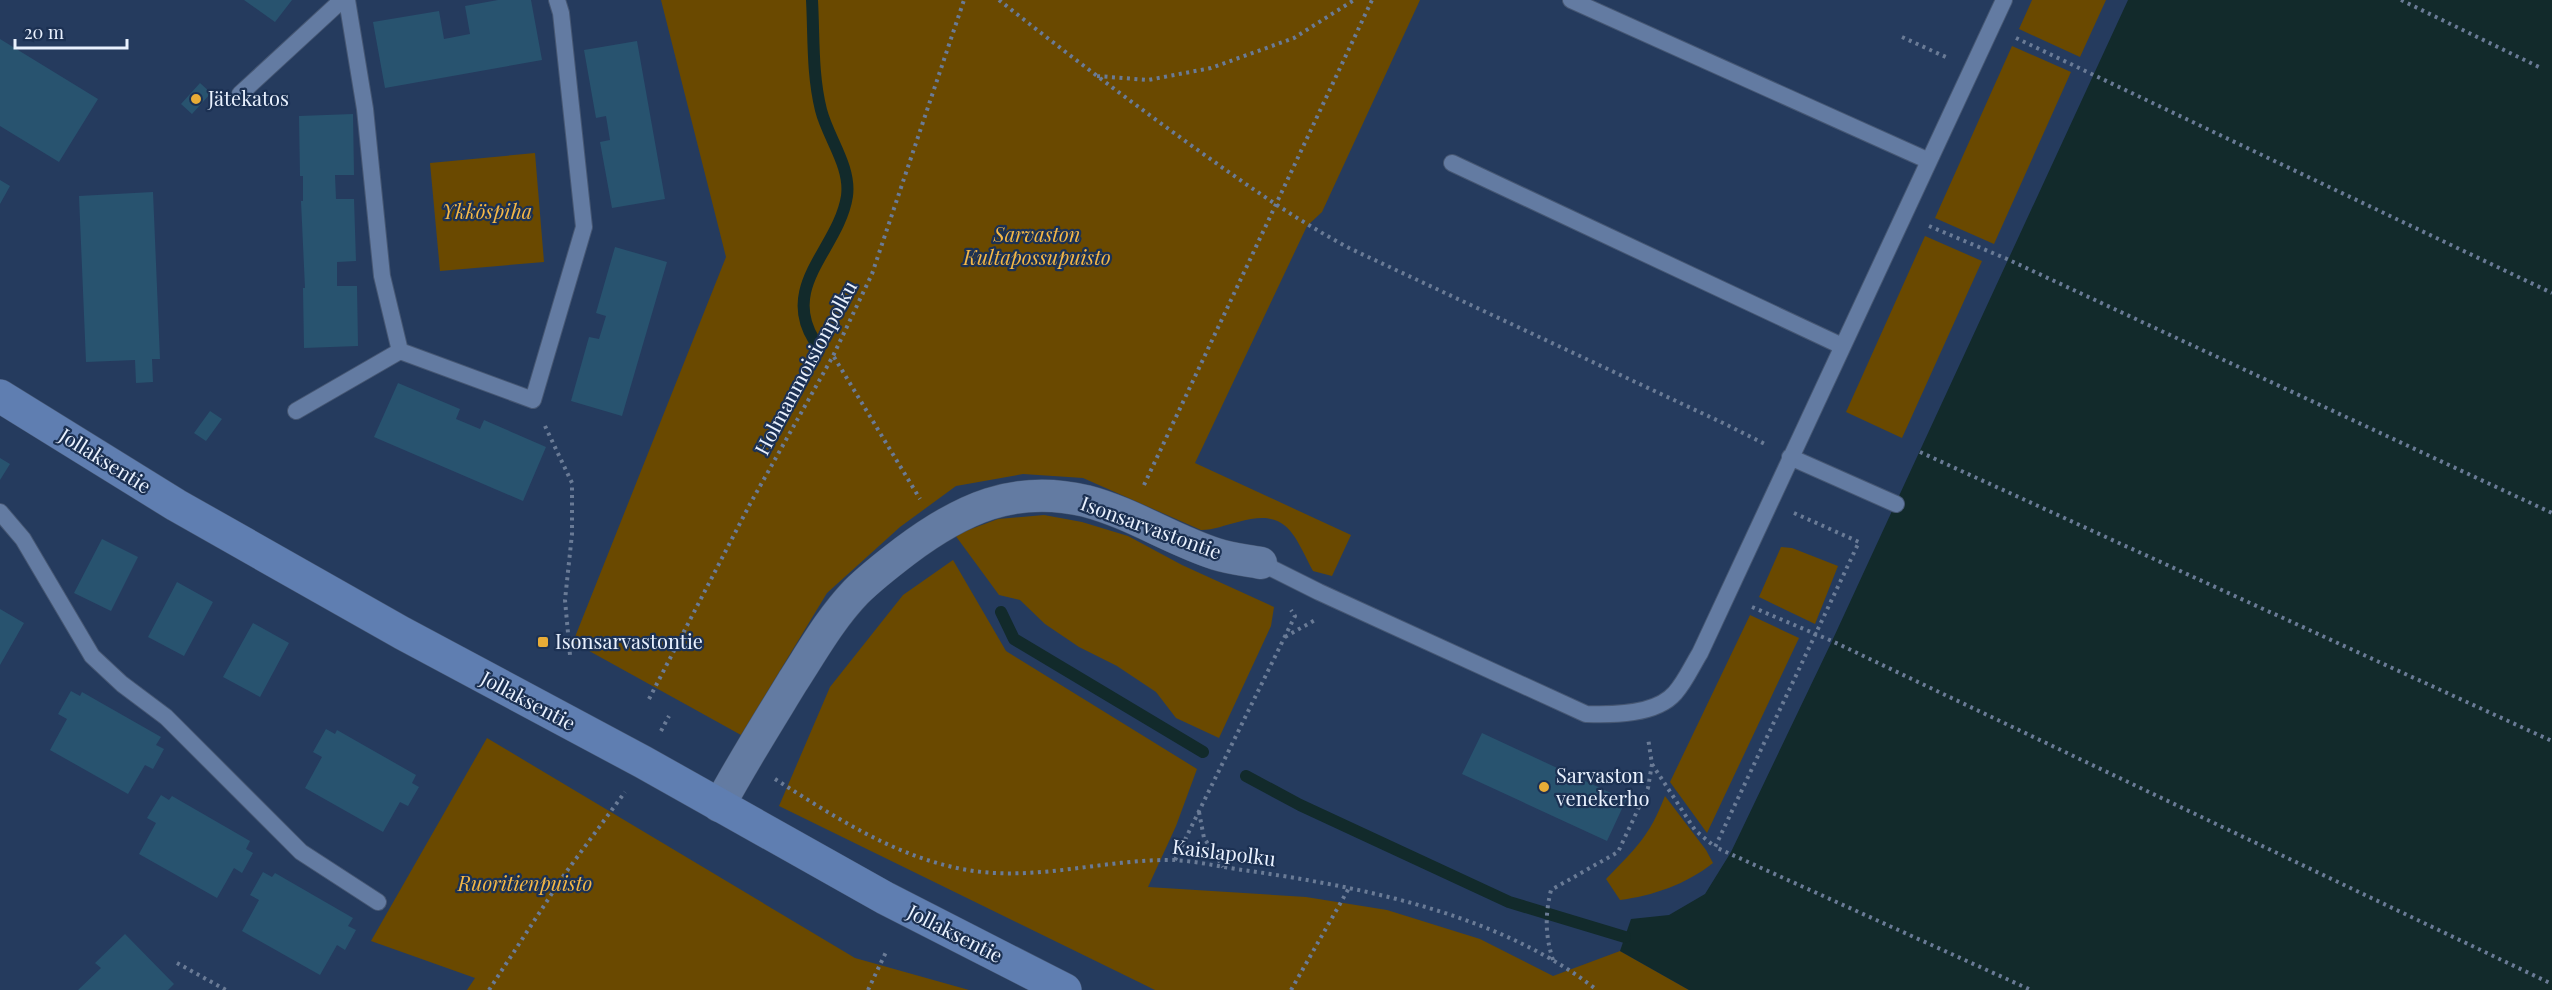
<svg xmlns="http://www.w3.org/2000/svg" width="2552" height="990" viewBox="0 0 2552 990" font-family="'Playfair Display',serif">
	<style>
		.green { fill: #6a4900 }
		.water { fill: #122a2b }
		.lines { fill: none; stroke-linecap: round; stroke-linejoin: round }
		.stream { stroke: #122a2b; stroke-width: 12 }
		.building { fill: #28536f }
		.service-casing { stroke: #465773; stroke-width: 18 }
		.minor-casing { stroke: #465773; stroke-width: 33 }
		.secondary-casing { stroke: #465773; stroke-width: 34 }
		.path { stroke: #6a7b96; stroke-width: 4; stroke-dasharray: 3 4.5; stroke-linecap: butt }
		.service { stroke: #637ba2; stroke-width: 16 }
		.minor { stroke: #637ba2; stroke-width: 32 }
		.secondary { stroke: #5f7eb1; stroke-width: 33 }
		.poi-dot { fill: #e8ac37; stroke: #1c3153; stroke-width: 2 }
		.labels { text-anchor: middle; stroke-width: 4.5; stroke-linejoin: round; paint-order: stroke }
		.poi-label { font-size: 20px; fill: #e9f1fe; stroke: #1c3153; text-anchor: start }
		.park-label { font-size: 20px; font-style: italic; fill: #f5b847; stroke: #1c3153 }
		.street-label { font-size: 20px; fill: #e9f1fe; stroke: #1c3153 }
	</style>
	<rect width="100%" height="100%" fill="#253b5e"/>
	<!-- green -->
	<path class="green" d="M661 0H1420L1322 212 1307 226 1195 463 1351 535 1332 576 1313 571C1293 533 1287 508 1238 522 1225 525 1214 530 1201 530L1083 478 1023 474 956 486 900 527 827 593 741 735 573 642 726 257Z
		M2032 0H2106L2080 57 2019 29Z
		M2012 46 2071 72 1994 244 1935 218Z
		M535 153 544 262 440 271 430 163Z
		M1925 236 1982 261 1902 438 1846 412Z
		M1044 515 1082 522 1128 536 1182 565 1274 607 1271 626 1219 738 1176 718 1156 692 1117 666 1079 647 1045 624 1020 600 999 595 955 535 998 519Z
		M1781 547 1792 548 1838 566 1815 624 1759 597Z
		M953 560 1006 651 1197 769 1176 826 1148 887 1306 897 1387 910 1480 939 1553 976 1620 951 1689 990H1155L779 806 830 687 903 595Z
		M1750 615 1799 638 1707 833 1670 782Z
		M487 738 855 958 969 990H467L475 978 371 941Z
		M1665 796 1706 850 1713 863C1687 884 1652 896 1620 900L1606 879C1636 848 1649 837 1665 796Z"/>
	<!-- water -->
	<path class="water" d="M2128 0H2552V990H1689L1620 951 1631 919 1669 915 1705 894 1731 852 1832 641Z"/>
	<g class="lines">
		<!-- stream -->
		<path class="stream" d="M812 0C814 36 812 74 821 110 828 138 851 166 847 196 839 248 780 285 814 340
			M1001 612 1014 639 1203 752
			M1246 776 1300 805 1509 902 1625 937"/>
	</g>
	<!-- building -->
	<path class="building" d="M244 0H292L275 22Z
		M498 0H531L542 60 385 88 373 22 439 11 444 39 470 34 465 6Z
		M0 39 98 99 59 162 0 126Z
		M637 41 665 199 612 208 600 142 610 140 606 116 596 118 584 50Z
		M200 83 211 93 192 114 181 104Z
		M353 114 354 175H335L336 199H354L356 261 337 262V286H357L358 346 304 348 303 288H305L301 201H303V176H300L299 116Z
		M0 180 10 186 0 204Z
		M153 192 160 359H152L153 382 136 383 135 360 86 362 79 196Z
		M615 247 667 262 622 416 571 401 589 337 599 339 606 316 596 313Z
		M398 383 460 409 456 419 480 429 484 420 546 447 523 501 374 437Z
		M210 411 222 419 206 441 194 433Z
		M0 458 10 464 0 480Z
		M102 539 138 557 111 611 74 593Z
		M177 582 213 602 184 656 148 637Z
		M0 609 24 623 0 665Z
		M253 623 289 643 260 697 223 677Z
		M71 691 80 696 82 692 161 737 156 745 164 749 153 769 145 765 128 794 50 750 67 719 58 714Z
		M326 729 335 734 337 730 416 775 412 783 419 787 408 806 400 802 383 832 305 788 322 757 313 752Z
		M1482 733 1626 800 1607 841 1462 774Z
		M161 795 169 800 172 796 250 841 246 849 253 853 242 873 234 868 217 898 139 854 156 823 147 818Z
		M263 872 272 877 275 873 353 918 348 926 356 930 345 950 337 945 320 975 242 931 259 900 250 895Z
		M125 934 174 984 168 990H78L101 968 95 963Z"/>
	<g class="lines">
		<!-- service casing -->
		<g class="service-casing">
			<path id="service" d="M347 0 365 109 382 276 400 351 533 400 584 227 561 13 557 0
				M1571 0 1927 160
				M240 94 342 0
				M1452 163 1842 346
				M296 411 400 351
				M1790 457 1896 504
				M0 512 23 539 92 656 122 684 166 717 301 852 378 902
				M1261 563 1319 592 1586 714C1612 715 1656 715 1675 693 1685 682 1692 666 1700 653L2004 0"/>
		</g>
		<!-- minor casing -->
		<g class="minor-casing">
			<path id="minor" d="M719 806C742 763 768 722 793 681 813 650 831 618 856 592 871 577 888 564 905 551 961 509 1014 484 1086 501 1132 513 1172 540 1216 554 1231 559 1246 560 1261 563"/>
		</g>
		<!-- secondary casing -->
		<g class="secondary-casing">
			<path id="secondary" d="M0 396 176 505 402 633 643 762 885 898 1065 990"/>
		</g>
		<!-- path -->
		<path class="path" d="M999 0C1061 49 1124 97 1188 143 1241 181 1291 217 1349 248L1723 423 1765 444
			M2401 0 2541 68
			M1902 37 1948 58
			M2016 38 2552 293
			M1097 76 1148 80 1211 68 1294 38 1354 0
			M1929 226 2007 259 2552 513
			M834 357 920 499
			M545 426 572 483V534L565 600 570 655
			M1920 452 2552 741
			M1144 485 1372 0
			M1794 513 1859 542 1715 847 2031 990
			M1752 607 1832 641 2552 984
			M1285 637 1315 620
			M649 699 750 504 833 356 872 274 964 0
			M661 731 669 716
			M1652 764 1695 830 1715 847
			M775 779C833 816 894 856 962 869 1033 883 1102 859 1173 860 1198 861 1225 868 1250 871 1367 888 1501 915 1597 990
			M1199 812 1204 838 1223 867
			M1175 860 1295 616 1291 610
			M1553 960C1545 935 1545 915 1551 890L1618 852 1648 788 1652 764 1648 738
			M177 963 226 990
			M489 990 564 875 625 792
			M868 990 887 950
			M1291 990 1349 888"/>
		<!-- service -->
		<use href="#service" class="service"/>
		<!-- minor -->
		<use href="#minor" class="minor"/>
		<!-- secondary -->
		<use href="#secondary" class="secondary"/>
	</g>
	<!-- markers -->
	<g class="poi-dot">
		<circle cx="196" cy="99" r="6"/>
		<rect x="537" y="636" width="12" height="12" rx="3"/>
		<circle cx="1544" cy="787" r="6"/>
	</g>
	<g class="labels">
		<!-- poi labels -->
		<g class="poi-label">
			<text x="208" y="106">Jätekatos</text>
			<text x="555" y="649">Isonsarvastontie</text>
			<text x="1556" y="783">Sarvaston<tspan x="1556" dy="23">venekerho</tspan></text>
		</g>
		<!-- park labels -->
		<g class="park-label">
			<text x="487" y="219">Ykköspiha</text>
			<text x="1037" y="242">Sarvaston<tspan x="1037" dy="23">Kultapossupuisto</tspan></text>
			<text x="525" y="891">Ruoritienpuisto</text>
		</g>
		<!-- street labels -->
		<g class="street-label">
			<text transform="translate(806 368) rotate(-62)" y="7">Holmanmoisionpolku</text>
			<text transform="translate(105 461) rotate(32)" y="7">Jollaksentie</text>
			<text transform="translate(1151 528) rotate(20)" y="7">Isonsarvastontie</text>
			<text transform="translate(528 701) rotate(28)" y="7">Jollaksentie</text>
			<text transform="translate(1224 853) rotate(7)" y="7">Kaislapolku</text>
			<text transform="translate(955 934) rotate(27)" y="7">Jollaksentie</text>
		</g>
	</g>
	<!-- scale -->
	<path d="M15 39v9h112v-9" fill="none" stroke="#e9f1fe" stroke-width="3"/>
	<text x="24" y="39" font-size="18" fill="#e9f1fe" stroke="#1c3153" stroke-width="4.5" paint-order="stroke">20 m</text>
</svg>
